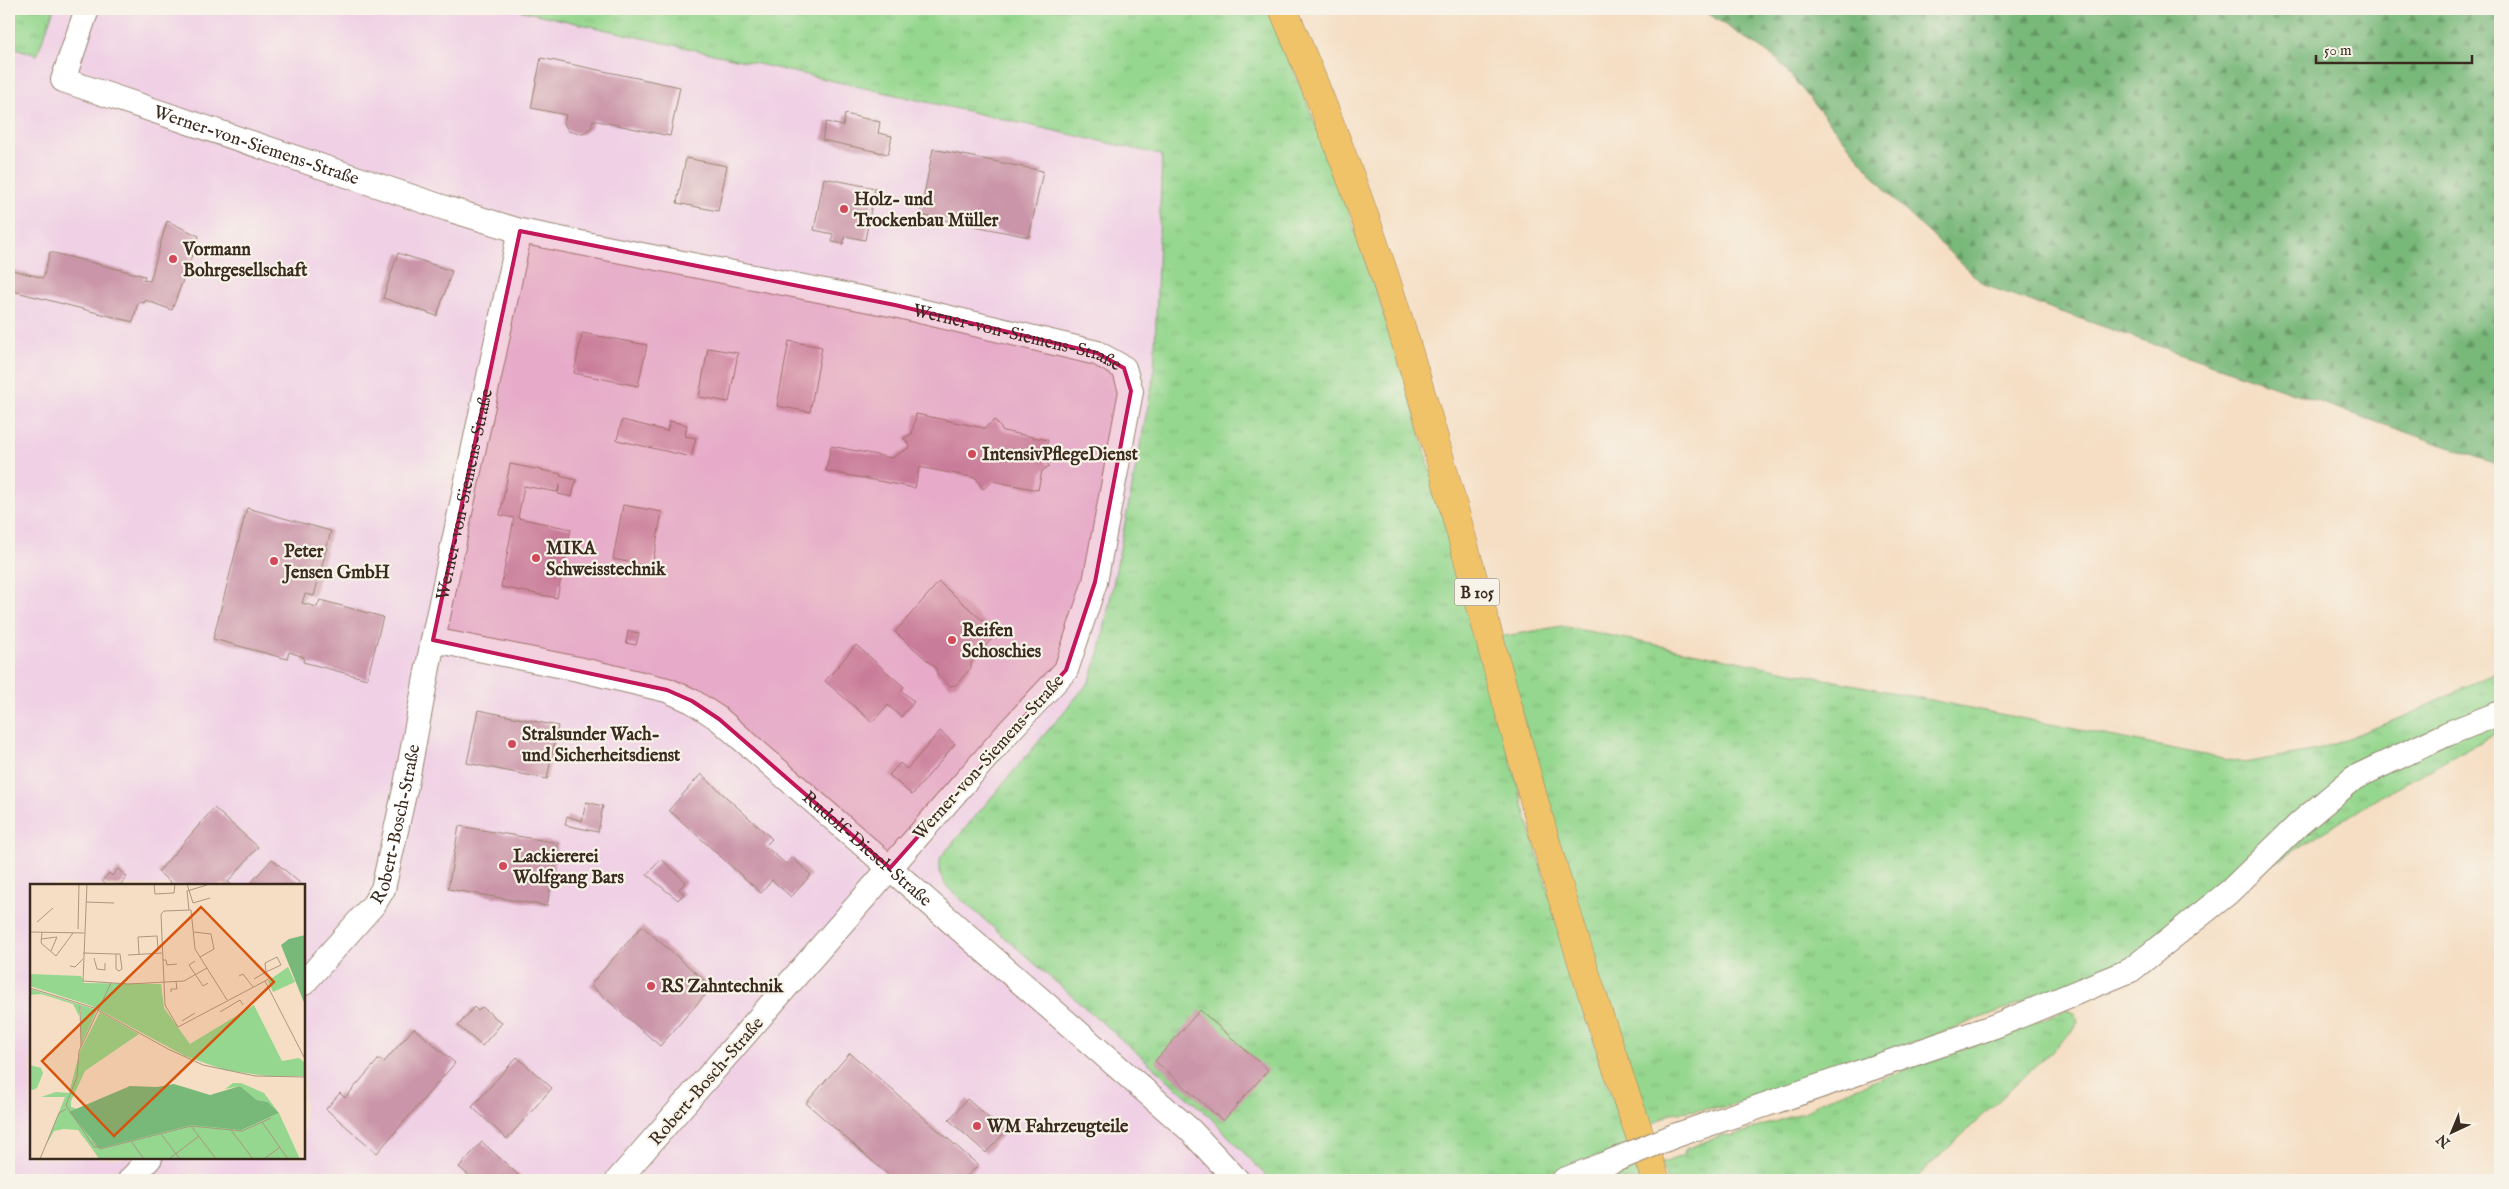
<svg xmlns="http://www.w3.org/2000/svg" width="2509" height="1189" viewBox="0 0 2509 1189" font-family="'IM FELL English',serif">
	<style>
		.built { fill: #f0d0e5; fill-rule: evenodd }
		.grass { fill: url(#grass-tufts); stroke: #688056 }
		.forest { fill: url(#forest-firs); stroke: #5a714c }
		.building { fill: #cb95a9 }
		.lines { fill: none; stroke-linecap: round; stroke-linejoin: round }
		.minor-casing { stroke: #988470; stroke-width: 26 }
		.highway-casing { stroke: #988470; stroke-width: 29 }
		.minor { stroke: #fff; stroke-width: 24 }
		.highway { stroke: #f0c369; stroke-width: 28 }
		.minor-bridge-casing { stroke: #988470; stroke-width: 26; stroke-linecap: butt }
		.minor-bridge { stroke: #fff; stroke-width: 24 }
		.marked { fill: #c2185b; fill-opacity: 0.2; stroke: #c2185b; stroke-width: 4; stroke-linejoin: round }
		.poi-dot { fill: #d1495b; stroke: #f7f3e8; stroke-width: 2 }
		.labels { text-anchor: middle; stroke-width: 4.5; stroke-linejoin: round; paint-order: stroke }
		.shield { fill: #f7f3e8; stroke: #73665b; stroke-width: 1 }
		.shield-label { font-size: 16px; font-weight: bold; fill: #3b2a1e }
		.street-label { font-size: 18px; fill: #3b2a1e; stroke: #f7f3e8 }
		.poi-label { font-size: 18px; font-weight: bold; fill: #3b2a1e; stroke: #f7f3e8; text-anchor: start }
		.inset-road { fill: none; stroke: #ab9681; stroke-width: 1 }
		.view { fill: #d7540e; fill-opacity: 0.15; stroke: #d7540e; stroke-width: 2.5 }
		.inset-edge { fill: none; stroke: #3b2a1e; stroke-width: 2.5 }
	</style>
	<defs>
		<pattern id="grass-tufts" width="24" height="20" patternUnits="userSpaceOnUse" patternTransform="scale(1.25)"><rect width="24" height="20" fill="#95d78e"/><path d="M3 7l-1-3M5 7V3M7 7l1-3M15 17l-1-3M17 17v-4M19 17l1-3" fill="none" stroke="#81b97a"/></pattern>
		<pattern id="forest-firs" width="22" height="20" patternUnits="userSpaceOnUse" patternTransform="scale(1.25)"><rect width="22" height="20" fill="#78b879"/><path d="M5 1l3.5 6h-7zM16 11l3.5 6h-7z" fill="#649663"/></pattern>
	</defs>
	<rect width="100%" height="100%" fill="#f7f3e8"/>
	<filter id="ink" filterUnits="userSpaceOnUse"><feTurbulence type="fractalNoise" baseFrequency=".02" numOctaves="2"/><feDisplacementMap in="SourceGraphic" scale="10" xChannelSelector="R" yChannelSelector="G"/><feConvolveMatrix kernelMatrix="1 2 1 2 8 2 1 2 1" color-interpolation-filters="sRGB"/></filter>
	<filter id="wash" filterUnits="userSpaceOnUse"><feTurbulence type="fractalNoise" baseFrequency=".0096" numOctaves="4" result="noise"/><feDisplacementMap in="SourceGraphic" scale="20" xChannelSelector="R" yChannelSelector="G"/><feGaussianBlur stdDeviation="1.12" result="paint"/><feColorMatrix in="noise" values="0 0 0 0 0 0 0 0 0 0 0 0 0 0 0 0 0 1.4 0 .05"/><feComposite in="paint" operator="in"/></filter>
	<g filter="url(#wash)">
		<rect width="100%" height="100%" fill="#f5dec3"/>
		<!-- built -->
		<path class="built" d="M9 9H514L1162 155 1154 375 1100 651 1089 682 940 858V873L947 887 1208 1115 1270 1180H9ZM31 885H304V1158H31Z"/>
		<!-- grass -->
		<path class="grass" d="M9 9H54L37 55 9 46Z
			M514 9H1268C1326 143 1376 281 1417 422 1467 598 1513 776 1566 951 1590 1029 1613 1105 1642 1180H1270L1208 1115 947 887 940 874V858L1089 682 1100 651 1154 375 1162 155Z
			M1562 626 2244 763 2317 750 2415 712 2500 670V731L2381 796 2229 892 2126 963 1925 1039 1731 1106 1671 1113 1648 1127 1588 944 1500 637Z
			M2067 1010 2075 1014 2078 1022 2072 1032 1914 1180H1667L1661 1164 1684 1155 1686 1149 1722 1135 1731 1136 1805 1112 1823 1100Z"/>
		<!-- forest -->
		<path class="forest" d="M1701 9H2500V465L1984 285 1893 199 1777 59Z"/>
		<g id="blocks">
			<!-- building -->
			<path class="building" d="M541 58 680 87 670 136 593 120 591 128 582 134 568 131 564 123 566 115 531 108Z
				M845 114 880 122 878 133 892 136 888 154 822 140 826 122 843 126Z
				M933 149 1043 171 1029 237 920 215Z
				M686 158 727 166 718 211 677 203Z
				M824 178 875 188 865 240 845 236 843 244 832 242 833 234 814 230Z
				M167 221 199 236 172 310 145 300 144 303 138 302 133 322 9 290V269L43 278 50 252 145 276 143 280 150 281Z
				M398 253 452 271 437 316 383 298Z
				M582 333 647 345 638 386 574 373Z
				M789 341 822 347 810 412 777 406Z
				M708 348 738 353 729 402 699 397Z
				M916 414 984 428 995 420 1003 431 1048 440 1044 459 1049 466 1042 471 1038 490 993 481 983 489 976 478 919 467 915 488 826 471 831 446 892 458 910 447 904 438 912 434Z
				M622 420 667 431 670 421 687 425 685 436 696 438 691 457 617 440Z
				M510 464 561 474 560 476 576 480 572 497 558 494 560 485 557 492 524 486 518 518 571 529 557 598 501 587 514 518 500 515Z
				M623 505 662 512 652 567 613 559Z
				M247 508 331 531 314 596 305 594 302 603 317 607 320 600 383 617 367 679 303 662 304 657 289 652 287 659 213 639Z
				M939 582 997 633 971 663V668L956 685 950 686 937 674 936 668 895 632Z
				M628 631 639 633 636 645 626 643Z
				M856 645 904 687 901 690 914 702 901 717 888 705 872 722 825 681Z
				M478 710 558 726 547 779 467 763Z
				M940 731 955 744 912 795 889 775 900 763 907 769Z
				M701 774 772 839 765 846 786 864 792 857 811 875 791 897 772 880 761 893 669 810Z
				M586 802 603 806 598 832 565 825 567 816 582 821Z
				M214 808 258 847 228 882 232 885H174L158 872Z
				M459 826 558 843 547 906 448 889Z
				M272 859 302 885H249Z
				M661 859 686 882 679 889 684 894 678 900 647 875Z
				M118 869 127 877 120 885H107L102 881 109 873 112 876Z
				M642 926 712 987 660 1046 590 985Z
				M474 1007 478 1011 482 1007 502 1023 482 1046 458 1026Z
				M1200 1010 1268 1070 1223 1121 1155 1061Z
				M414 1028 455 1063 377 1153 326 1109 340 1093 345 1098 379 1059 384 1062Z
				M850 1053 978 1165 964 1180H894L806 1103Z
				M517 1057 552 1088 507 1139 472 1107Z
				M967 1099 1005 1132 986 1153 949 1120Z
				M482 1142 524 1180H474L459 1167Z"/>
		</g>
	</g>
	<g filter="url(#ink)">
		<use href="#blocks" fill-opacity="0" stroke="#988470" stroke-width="1"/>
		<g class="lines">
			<!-- minor casing -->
			<g class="minor-casing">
				<g id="minor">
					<path id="s1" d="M87 9 63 80 448 209 520 231 895 305 1097 353 1124 368 1131 391 1095 582 1066 670 1011 729 618 1180"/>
					<path id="s2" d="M433 640 578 669 667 690 692 701 719 719 1190 1130 1237 1180"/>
					<path id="s3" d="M304 983 374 904 383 889 406 785 433 640 520 231"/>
					<path d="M1674 1136 1995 1026 2131 970 2229 892 2299 824 2354 778 2447 734 2500 713"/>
					<path d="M130 1180 150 1158"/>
					<path d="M1564 1180 1605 1164"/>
				</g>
			</g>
			<!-- highway casing -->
			<g class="highway-casing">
				<path id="highway" d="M1283 9C1322 100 1358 192 1388 286 1447 469 1492 655 1545 839 1578 954 1615 1068 1656 1180"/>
			</g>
			<!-- minor -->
			<use href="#minor" class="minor"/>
			<!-- highway -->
			<use href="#highway" class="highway"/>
			<!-- minor-bridge casing -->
			<g class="minor-bridge-casing">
				<path id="minor-bridge" d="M1605 1164 1674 1136"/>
			</g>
			<!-- minor-bridge -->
			<use href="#minor-bridge" class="minor-bridge"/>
		</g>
	</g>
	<!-- marked area -->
	<path class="marked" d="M520 231 895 305 1097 353 1124 368 1131 391 1095 582 1066 670 890 868 719 719 692 701 667 690 433 640Z"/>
	<!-- markers -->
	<g class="poi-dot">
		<circle cx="844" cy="209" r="5"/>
		<circle cx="173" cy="259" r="5"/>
		<circle cx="972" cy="454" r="5"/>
		<circle cx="536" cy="558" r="5"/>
		<circle cx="274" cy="561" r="5"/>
		<circle cx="952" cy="640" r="5"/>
		<circle cx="512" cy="744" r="5"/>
		<circle cx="503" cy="866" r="5"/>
		<circle cx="651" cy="986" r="5"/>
		<circle cx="977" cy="1126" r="5"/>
	</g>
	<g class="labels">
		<!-- shield labels -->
		<rect class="shield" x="1454.5" y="578.5" width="45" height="27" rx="4"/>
		<g class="shield-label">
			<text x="1477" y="598">B 105</text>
		</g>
		<!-- street labels -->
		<g class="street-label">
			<text dy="6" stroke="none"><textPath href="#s1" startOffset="279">Werner-von-Siemens-Straße</textPath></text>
			<text dy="6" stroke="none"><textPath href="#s1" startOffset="1065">Werner-von-Siemens-Straße</textPath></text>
			<text dy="6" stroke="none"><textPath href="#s3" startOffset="526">Werner-von-Siemens-Straße</textPath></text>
			<text transform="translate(988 757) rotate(-48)" y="6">Werner-von-Siemens-Straße</text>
			<text dy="6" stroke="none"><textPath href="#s3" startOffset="189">Robert-Bosch-Straße</textPath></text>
			<text dy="6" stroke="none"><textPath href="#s2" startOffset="496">Rudolf-Diesel-Straße</textPath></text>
			<text transform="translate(706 1081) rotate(-49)" y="6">Robert-Bosch-Straße</text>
		</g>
		<!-- poi labels -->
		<g class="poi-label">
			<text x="854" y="205">Holz- und<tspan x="854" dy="21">Trockenbau Müller</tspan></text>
			<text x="183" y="255">Vormann<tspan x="183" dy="21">Bohrgesellschaft</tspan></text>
			<text x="982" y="460">IntensivPflegeDienst</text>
			<text x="546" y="554">MIKA<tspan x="546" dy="21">Schweisstechnik</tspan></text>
			<text x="284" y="557">Peter<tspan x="284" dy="21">Jensen GmbH</tspan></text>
			<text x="962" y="636">Reifen<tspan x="962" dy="21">Schoschies</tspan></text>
			<text x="522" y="740">Stralsunder Wach-<tspan x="522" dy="21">und Sicherheitsdienst</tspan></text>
			<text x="513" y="862">Lackiererei<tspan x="513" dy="21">Wolfgang Bars</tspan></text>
			<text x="661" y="992">RS Zahntechnik</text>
			<text x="987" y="1132">WM Fahrzeugteile</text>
		</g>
	</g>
	<!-- overview -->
	<g transform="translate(30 884)">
		<rect width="275" height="275" fill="#f5dec3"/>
		<path d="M258 83 265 98 243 108 238 97ZM0 90 51 92 54 99 131 100 134 124 160 160 224 121 252 177 269 174 275 179V192H237L195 186 155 172 62 122 0 102ZM0 105 67 126 51 161V121L49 132 43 120 11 110 0 111ZM70 128 109 150 55 187 41 217V223L48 225 40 228 70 265 63 266 48 246 34 245 24 247 15 263 35 213H11L26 208 39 209 50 167ZM0 181 11 184 13 189 7 204 3 206 0 205ZM203 199H211L234 209 249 229 238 218 227 216 210 202 195 205Z" fill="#95d78e"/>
		<path d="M275 51V121L251 61 259 55ZM144 200 180 211 210 202 227 216 238 218 249 229 212 246 70 265 39 228 100 202 127 203Z" fill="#78b879"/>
		<path d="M249 229 270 275H69L63 266 161 241 212 246Z" fill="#95d78e"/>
		<path class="inset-road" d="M57 0 53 97 99 100 154 97 177 84M124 0 125 10 144 9 145 0M157 0 163 19 180 14M56 18 84 19M159 26 157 7 177 1M7 38 23 24M48 45 49 0M0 48 54 49M12 48 11 59 26 72 43 49M164 48 181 50 184 65 170 73M11 55 27 53 21 67M53 69 86 70H90L92 85 89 87 86 85V70M109 70 108 53 127 52 128 64M98 71 132 69M247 73 251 81 236 88 235 79ZM64 74 67 85 75 86V79M133 76H136L137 81 147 80M165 77 159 81 173 102 178 99M40 82 45 83 53 75M209 92 213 90 223 103M224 95 236 88 240 94 235 97M0 104 64 124 138 165 173 181 225 192 275 193M141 108V105H147L146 97M197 116 165 65 161 26 134 27 131 30 135 121 148 143 235 97 274 173M50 122 51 163M190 128 210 116 213 121M152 137 165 129M232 238 258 275M161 242 186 275M201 246 223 275M131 250 150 275M62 257 68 263H64L36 221 47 193 49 167 81 99M101 257 114 275M68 263 70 265 161 242 212 247 241 234M10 275 29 229 36 225M139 275 169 252M234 275 250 263"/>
		<path class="view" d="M171 23 244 98 84 252 12 177Z"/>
		<rect width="275" height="275" class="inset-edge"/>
	</g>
	<!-- margin -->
	<rect width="2509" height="1189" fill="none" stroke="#f7f3e8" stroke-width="30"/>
	<!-- north arrow -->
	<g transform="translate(2452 1132) rotate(224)" stroke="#f7f3e8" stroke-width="4" paint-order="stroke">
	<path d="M0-4L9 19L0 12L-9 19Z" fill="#3b2a1e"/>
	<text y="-8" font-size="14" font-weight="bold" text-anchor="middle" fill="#3b2a1e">N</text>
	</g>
	<!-- scale -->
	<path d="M2316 55v8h156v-8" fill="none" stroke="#3b2a1e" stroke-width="2.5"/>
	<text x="2324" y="55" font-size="15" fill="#3b2a1e" stroke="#f7f3e8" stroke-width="4" paint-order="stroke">50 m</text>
</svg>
